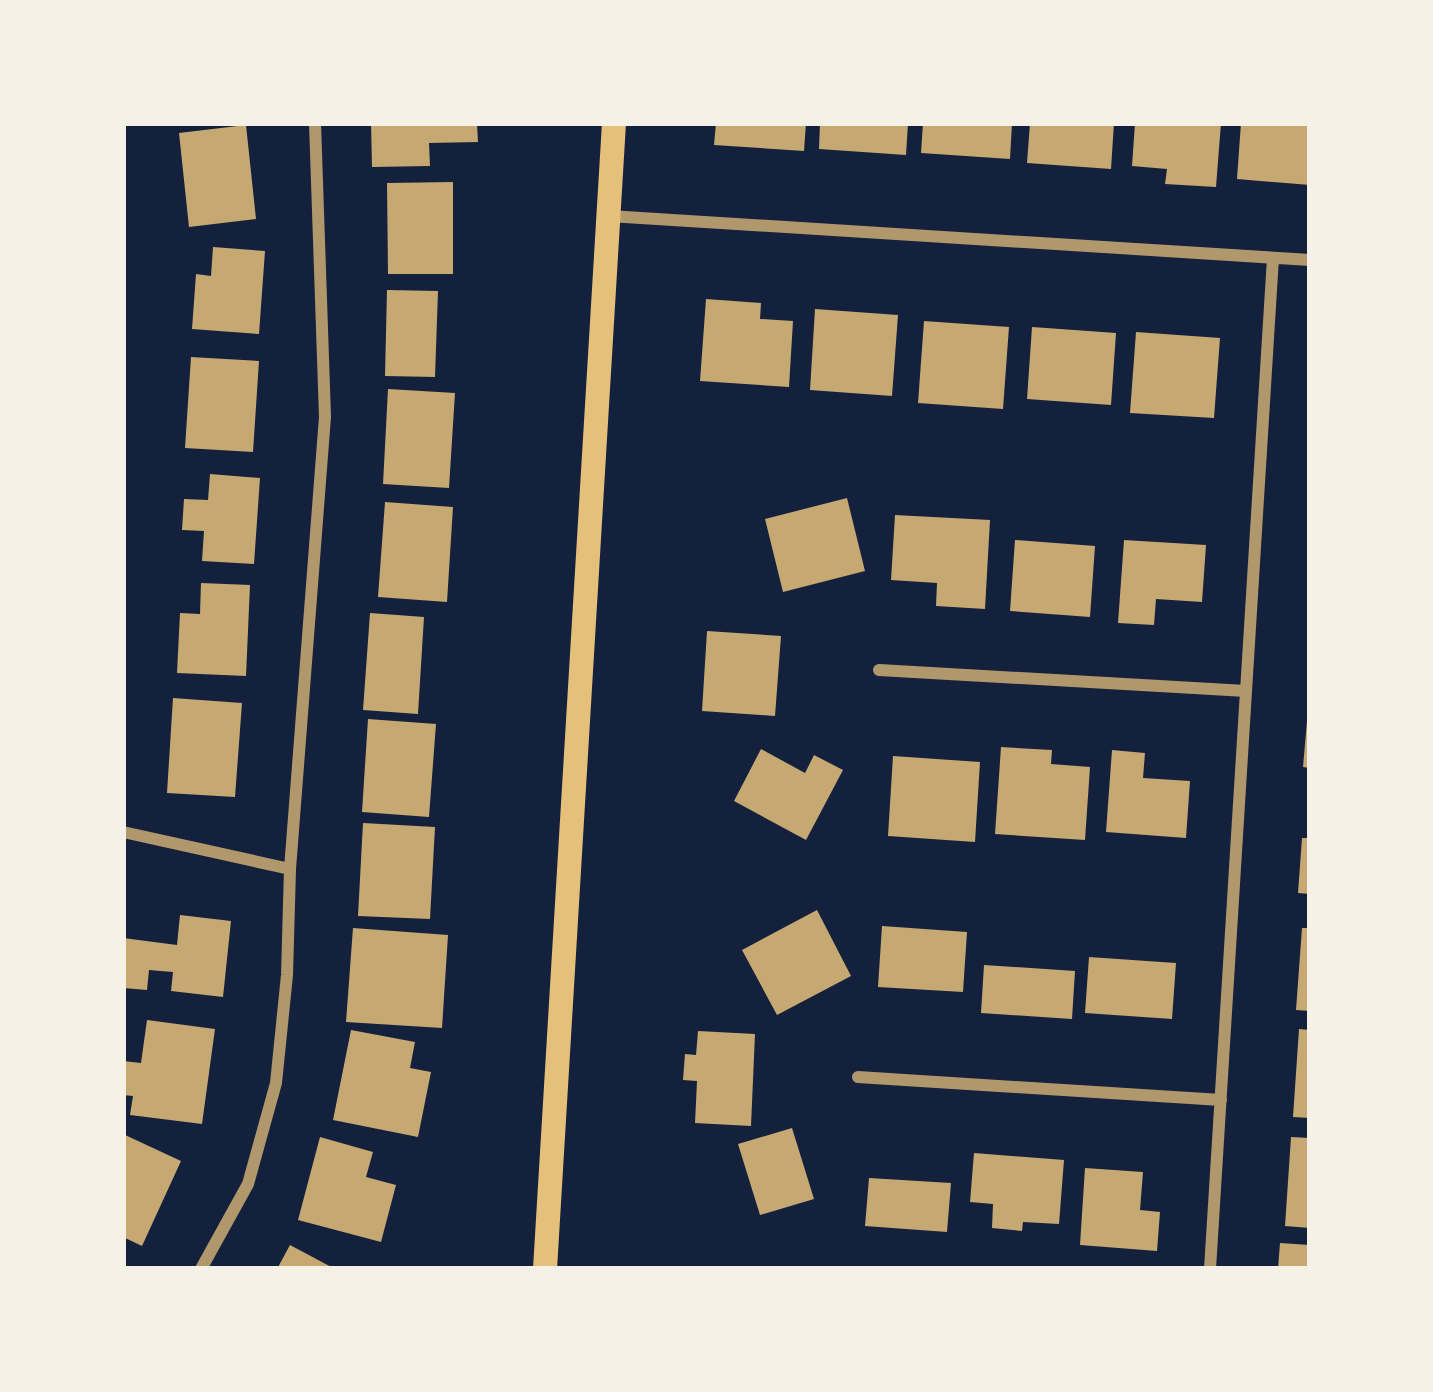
<svg xmlns="http://www.w3.org/2000/svg" width="1433" height="1392" viewBox="0 0 1433 1392" font-family="'Noto Serif',serif">
	<style>
		.building { fill: #c6a872 }
		.lines { fill: none; stroke-linecap: round; stroke-linejoin: round }
		.minor { stroke: #b1986c; stroke-width: 12 }
		.secondary { stroke: #e5c07b; stroke-width: 24 }
	</style>
	<rect width="100%" height="100%" fill="#14213d"/>
	<!-- building -->
	<path class="building" d="M371 123H477L478 142 429 143 430 166 372 167Z
		M716 123H806L804 151 714 145Z
		M820 123H908L906 155 819 149Z
		M923 123H1012L1010 159 921 153Z
		M1030 123H1114L1111 169 1027 163Z
		M1135 123H1221L1216 187 1165 184 1167 169 1132 166Z
		M1241 123H1310V185L1237 179Z
		M246 125 256 219 189 227 179 133Z
		M453 182V274H388L387 183Z
		M213 247 265 251 259 334 192 329 196 274 211 276Z
		M387 290 438 291 435 377 385 376Z
		M706 299 761 303 760 319 793 321 789 387 700 381Z
		M815 309 898 315 892 396 810 390Z
		M924 321 1009 327 1003 409 918 403Z
		M1032 327 1116 333 1111 405 1027 399Z
		M1136 332 1220 338 1214 418 1130 413Z
		M191 357 259 361 253 452 185 448Z
		M388 389 455 393 449 488 383 484Z
		M210 474 260 478 254 564 202 561 204 531 182 530 184 499 208 500Z
		M847 498 865 571 783 592 765 519Z
		M385 502 453 507 447 602 378 597Z
		M895 515 990 520 985 609 936 606 937 583 891 580Z
		M1015 540 1095 546 1090 617 1010 611Z
		M1124 540 1206 545 1202 602 1156 599 1154 625 1118 623Z
		M201 583 250 585 246 676 177 673 180 613 200 614Z
		M370 613 424 617 418 714 363 710Z
		M707 631 781 636 775 716 702 711Z
		M173 698 242 703 235 797 167 793Z
		M368 719 436 724 429 817 362 812Z
		M1307 721 1310 722V768L1303 767Z
		M1001 747 1052 750 1051 764 1090 767 1085 840 995 834Z
		M761 749 805 773 814 755 843 770 806 840 734 801Z
		M1112 750 1145 753 1143 778 1190 781 1186 838 1106 832Z
		M893 756 980 762 975 842 888 836Z
		M363 823 435 827 430 919 358 916Z
		M1302 838H1310V894L1298 893Z
		M817 910 851 976 777 1015 742 950Z
		M180 915 231 921 223 997 171 991 173 972 149 970 147 990 123 988V938L177 945Z
		M882 926 967 932 963 992 878 987Z
		M353 928 448 935 442 1028 346 1022Z
		M1302 928H1310V1011L1296 1010Z
		M1089 957 1176 963 1172 1019 1085 1013Z
		M984 965 1075 971 1072 1019 981 1013Z
		M147 1020 215 1029 202 1124 130 1115 133 1096 123 1095V1061L141 1063Z
		M1299 1029 1310 1030V1118L1293 1117Z
		M351 1030 415 1042 410 1068 431 1072 418 1137 333 1120Z
		M698 1031 755 1034 751 1126 695 1123 697 1081 683 1080 685 1054 696 1055Z
		M792 1128 814 1199 760 1215 738 1144Z
		M123 1134 181 1161 142 1246 123 1237Z
		M320 1137 373 1152 366 1177 396 1185 381 1242 298 1220Z
		M1291 1137 1310 1138V1228L1285 1226Z
		M974 1153 1064 1160 1059 1224 1023 1222 1022 1231 992 1228 993 1204 970 1202Z
		M1085 1168 1143 1172 1140 1210 1160 1212 1157 1251 1080 1245Z
		M869 1178 951 1183 947 1232 865 1226Z
		M1280 1243 1310 1245V1269H1278Z
		M290 1245 335 1269H277Z"/>
	<g class="lines">
		<!-- minor -->
		<path class="minor" d="M609 216 1310 260
			M879 670 1246 691
			M123 832 290 869
			M858 1077 1221 1100
			M201 1269 248 1184 276 1083 287 975 290 869 325 417 315 123
			M1210 1269 1273 258"/>
		<!-- secondary -->
		<path class="secondary" d="M545 1269 614 123"/>
	</g>
	<!-- border -->
	<rect width="1433" height="1392" fill="none" stroke="#f6f1e7" stroke-width="252"/>
</svg>
